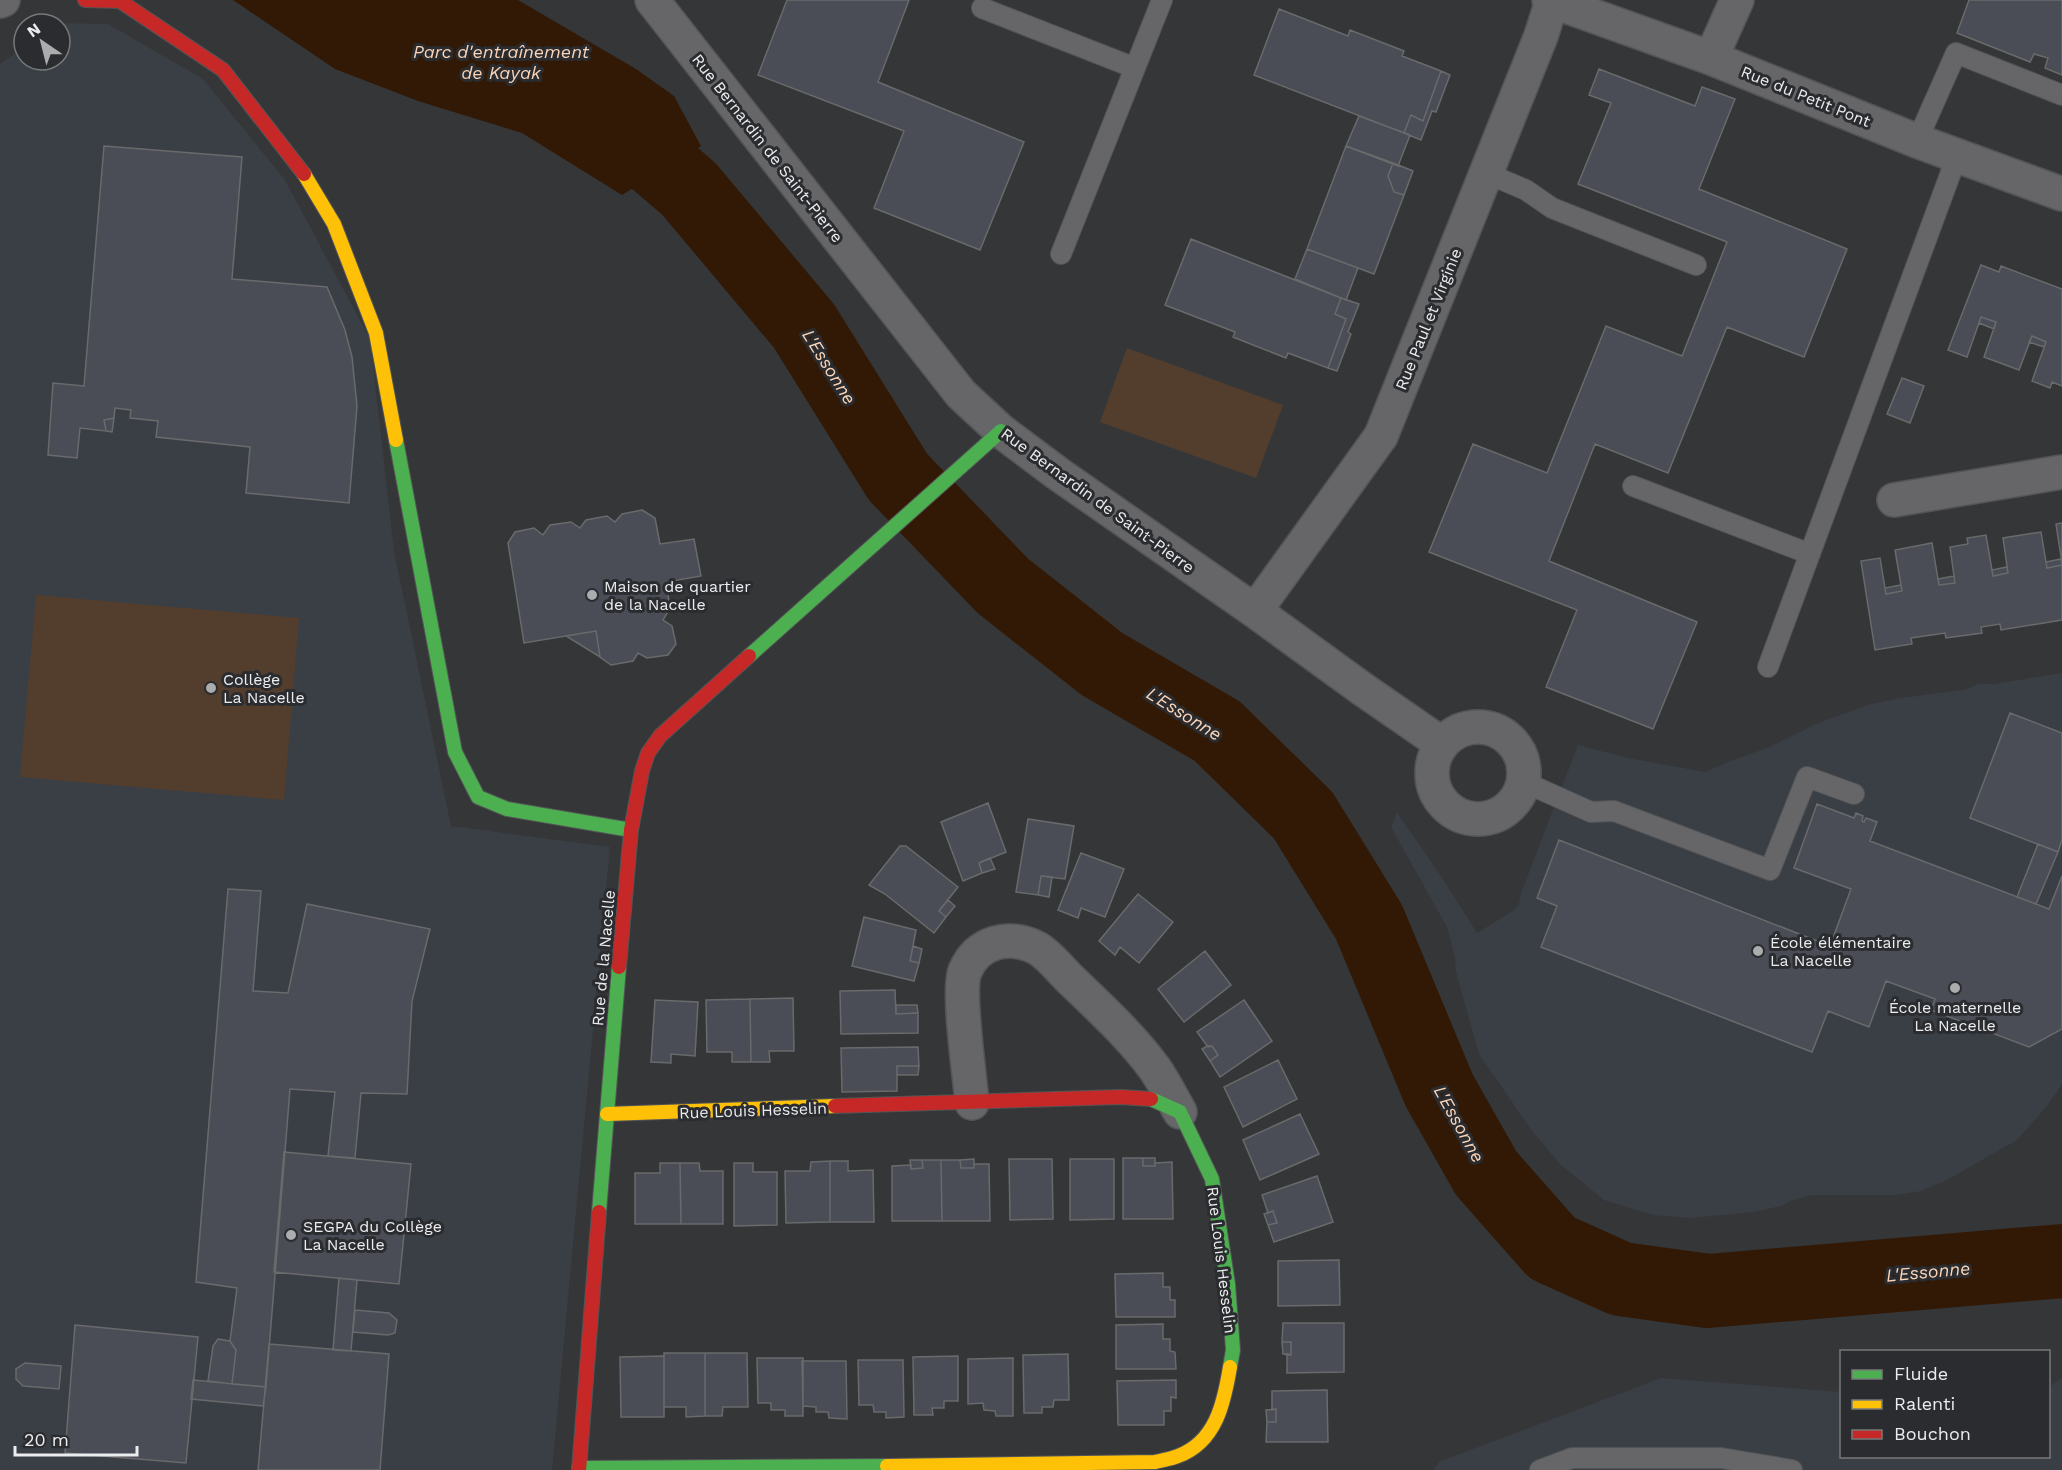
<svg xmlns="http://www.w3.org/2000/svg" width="2062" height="1470" viewBox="0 0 2062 1470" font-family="'Work Sans',sans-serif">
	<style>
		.built { fill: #3a3f46 }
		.green { fill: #533e2e }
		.water { fill: #311906 }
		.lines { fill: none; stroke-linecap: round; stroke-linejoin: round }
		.river { stroke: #311906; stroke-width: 74 }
		.building { fill: #4a4d56; stroke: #696a6b; stroke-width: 1.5 }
		.lane-casing { stroke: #535455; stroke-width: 22 }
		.street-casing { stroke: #535455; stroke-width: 36 }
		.fast-casing { stroke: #535455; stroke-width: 16 }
		.slow-casing { stroke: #535455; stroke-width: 16 }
		.jam-casing { stroke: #535455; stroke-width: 16 }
		.lane { stroke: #666668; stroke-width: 20 }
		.street { stroke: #666668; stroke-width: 33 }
		.fast { stroke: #4caf50; stroke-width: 14 }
		.slow { stroke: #ffc107; stroke-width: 14 }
		.jam { stroke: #c62828; stroke-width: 14 }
		.poi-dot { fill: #abacae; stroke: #2a2c2f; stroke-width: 2 }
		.labels { text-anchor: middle; stroke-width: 6; stroke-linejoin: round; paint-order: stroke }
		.street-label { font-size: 16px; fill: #ebecee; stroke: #2a2c2f }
		.poi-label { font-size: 16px; fill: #ebecee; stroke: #2a2c2f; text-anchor: start }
		.water-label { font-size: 18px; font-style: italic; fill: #fcd4b7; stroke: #2a2c2f }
	</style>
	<rect width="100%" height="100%" fill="#353638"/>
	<!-- built -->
	<path class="built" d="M58 23 108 24 203 79 285 180 370 339 394 551 451 826 610 847 552 1470H0V64L24 47V60H60V24H56Z
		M2062 673V1084L2047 1106 2017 1140 1947 1180 1921 1191 1896 1195H1811L1790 1201 1781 1206 1753 1212 1690 1218 1653 1215 1604 1200 1560 1164 1532 1131 1479 1054 1456 972 1455 957 1447 927 1391 827 1397 813 1439 873 1477 933 1513 911 1519 904 1521 893 1578 745 1628 758 1705 772 1733 760 1767 748 1816 724 1867 705 1895 699 1968 689 1978 684H1994Z
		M1661 1378 1841 1392 1842 1456H2048L2049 1387 2062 1378V1470H1434L1439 1462Z"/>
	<!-- green -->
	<path class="green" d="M1127 348 1283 405 1256 478 1100 422Z
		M36 595 299 618 284 800 20 777Z"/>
	<!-- water -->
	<path class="water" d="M233 0H518L636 69 674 96 701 146 622 195 522 133 418 101 335 69Z"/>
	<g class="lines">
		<!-- river -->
		<path class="river" d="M583 113 619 129 689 189 804 326 898 477 1003 586 1102 664 1217 731 1303 815 1369 922 1439 1090 1486 1173 1552 1248 1621 1279 1708 1291 2062 1261"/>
	</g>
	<!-- building -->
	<path class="building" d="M787 0H909L878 82 1024 142 980 250 874 208 904 131 758 75Z
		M1969 0H2062V75L2045 68 2048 58 2034 54 2030 62 1957 33Z
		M1279 9 1348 36 1350 30 1404 51 1402 56 1441 71 1423 121 1411 115 1404 133 1254 75Z
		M1599 69 1695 106 1702 87 1735 99 1699 189 1847 249 1804 357 1727 327 1668 473 1595 444 1549 561 1697 622 1653 729 1546 687 1577 610 1429 552 1473 444 1547 473 1606 326 1682 356 1727 242 1578 184 1611 103 1589 95Z
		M1441 71 1450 75 1436 112 1432 111 1421 140 1404 133 1411 115 1423 121Z
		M1359 116 1410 135 1398 166 1346 146Z
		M104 146 242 157 232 279 327 287 345 330 352 357 357 406 349 503 246 493 250 447 156 437 158 421 130 418 131 410 115 408 114 418 104 420 106 431 80 428 77 458 48 455 53 383 84 386Z
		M1346 146 1393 163 1388 176 1394 192 1404 195 1374 274 1307 249Z
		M1393 163 1413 171 1404 195 1394 192 1388 176Z
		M1191 239 1341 298 1335 314 1346 319 1328 368 1288 353 1286 358 1233 337 1235 332 1165 305Z
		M1307 249 1358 268 1346 300 1295 279Z
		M1981 265 1999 272 2001 266 2062 289V386L2052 382 2050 388 2032 381 2046 342 2032 336 2019 370 1984 357 1996 322 1981 317 1967 357 1948 350Z
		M1341 298 1359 304 1348 332 1351 334 1337 371 1328 368 1346 319 1335 314Z
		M1981 317 1996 322 1994 329 1979 323Z
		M2032 336 2046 342 2044 347 2029 342Z
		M1902 378 1924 386 1910 423 1887 414Z
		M114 418 112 432 106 431 104 420Z
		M642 510 655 518 660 544 694 539 701 576 666 582 670 608 663 620 672 626 676 644 668 655 647 658 638 653 633 661 611 665 600 657 596 631 524 643 508 543 515 532 534 528 543 535 550 525 571 522 580 528 586 520 607 516 615 522 622 514Z
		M2062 523V563L2056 524Z
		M2041 532 2047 568 2062 565V620L2001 630 2000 624 1981 627 1982 633 1946 638 1945 633 1911 638 1912 644 1875 650 1861 561 1880 558 1886 594 1902 591 1895 550 1932 543 1939 585 1955 583 1950 547 1968 544 1967 538 1986 535 1993 576 2008 573 2003 538Z
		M2061 559 2062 565 2047 568 2046 562Z
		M2007 567 2008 573 1993 576 1992 570Z
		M1954 576 1955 583 1939 585 1938 579Z
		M1901 585 1902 591 1886 594 1885 588Z
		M596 631 600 657 566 636Z
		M2010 713 2062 733V840L2058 852 1970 818Z
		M988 803 1006 852 979 863 982 873 963 881 941 822Z
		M1817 804 1854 818 1856 813 1863 816 1862 821 1864 822 1866 818 1877 822 1870 841 2049 909 2062 876V1029L2029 1047 1931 1010 1935 999 1886 981 1869 1027 1828 1011 1812 1052 1541 947 1557 906 1537 898 1559 840 1830 946 1851 889 1794 868Z
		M1028 819 1074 826 1065 879 1041 876 1038 895 1016 892Z
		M2038 844 2058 852 2036 904 2017 897Z
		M900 846H906L958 887 939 911 946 917 934 933 885 894 869 885Z
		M1081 853 1124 869 1105 917 1081 908 1078 918 1058 910Z
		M990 858 995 869 982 873 979 863Z
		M1041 876 1052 877 1049 897 1038 895Z
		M228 889 261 891 253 991 288 993 307 904 430 929 412 1001 407 1094 361 1093 355 1158 328 1156 335 1092 290 1089 266 1387 232 1384 236 1350 230 1341 237 1288 196 1282Z
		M1138 894 1173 922 1139 963 1120 947 1115 955 1099 941Z
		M948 900 955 906 946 917 939 911Z
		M864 917 916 930 910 961 919 963 914 981 852 966Z
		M913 946 922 949 919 963 910 961Z
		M1205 951 1231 985 1184 1022 1158 989Z
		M895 990 896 1014 918 1013V1033L841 1034 840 991Z
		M793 998 794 1051H769L770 1062H751L750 999Z
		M750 999 751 1062H732V1052H707L706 1000Z
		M655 1000 698 1002 695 1056 671 1054V1063L651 1062Z
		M1244 1000 1272 1041 1220 1077 1210 1061 1218 1055 1212 1046 1208 1047 1197 1032Z
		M896 1005H917L918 1013 896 1014Z
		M1207 1046H1212L1218 1055 1210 1061 1202 1049Z
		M918 1047 919 1066H897V1091L842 1092 841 1048Z
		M1278 1060 1297 1099 1243 1127 1224 1087Z
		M897 1066H919L918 1075H897Z
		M1300 1114 1319 1154 1260 1180 1243 1140Z
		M284 1152 411 1164 399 1284 274 1272Z
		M1123 1158H1143V1166H1155V1163L1172 1162 1173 1219H1123Z
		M1143 1158H1155V1166H1143Z
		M974 1159V1168H961L960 1160Z
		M1009 1159H1052L1053 1219 1010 1220Z
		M1070 1159H1114V1219L1070 1220Z
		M910 1160H922L923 1168 911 1169Z
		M922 1160H941L942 1221H892V1166L911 1165V1169L923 1168Z
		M941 1160H960L961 1168H974V1164H989L990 1221H942Z
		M830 1161H848V1171L873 1170 874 1222H830Z
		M830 1161V1222L786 1223 785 1171H810L811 1162Z
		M660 1163H680L681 1224H635V1173H660Z
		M680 1163H699L700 1171H723V1224H681Z
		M734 1163H753V1172H777V1225L734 1226Z
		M1317 1176 1333 1222 1274 1242 1268 1225 1277 1223 1273 1211 1268 1213 1262 1195Z
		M1273 1211 1277 1223 1268 1225 1264 1214Z
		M1339 1260 1340 1305 1278 1306V1261Z
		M1163 1273V1287H1170V1300H1175V1317H1116L1115 1274Z
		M339 1278 357 1280 351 1351 333 1350Z
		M355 1310 389 1313 397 1320 395 1333 388 1335 353 1332Z
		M1283 1323H1344V1372L1287 1373V1354L1291 1355V1342H1282Z
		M1163 1324V1339H1170V1351L1175 1352 1176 1369H1116V1325Z
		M75 1325 198 1337 186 1463 65 1453Z
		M218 1339 230 1341 236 1350 232 1384 208 1381 213 1346Z
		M1282 1342H1291V1355L1283 1354Z
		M269 1344 389 1354 380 1470H258Z
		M664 1353H705V1416L686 1417V1407H664Z
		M705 1353H747L748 1407H723L722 1416H705Z
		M1068 1354 1069 1400H1054L1053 1407H1042V1413H1024L1023 1355Z
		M664 1356V1417H621L620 1357Z
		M958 1356V1401H944V1408H932L933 1415H914L913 1357Z
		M757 1358H803V1416H785V1410H771V1403H758Z
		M1013 1358V1416H996L995 1411 984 1410 983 1403 968 1404V1359Z
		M858 1360H903L904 1417 886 1418V1412H874L873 1405H859Z
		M802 1361H846L847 1419 829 1418 828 1412H816V1407L803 1406Z
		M25 1363 61 1366 59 1389 23 1386 16 1379V1369Z
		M193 1380 266 1387 263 1406 191 1399Z
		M1176 1380V1398L1171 1397V1411H1164V1425H1118L1117 1381Z
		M1327 1390 1328 1442H1266L1267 1422H1276V1409L1272 1410V1391Z
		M1276 1409V1422H1267L1266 1410Z"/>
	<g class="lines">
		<!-- lane casing -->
		<g class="lane-casing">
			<path id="lane" d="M982 8 1135 68
				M1917 141 1956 53 2062 95
				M1486 173 1526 190 1552 208 1696 265
				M1061 254 1162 0
				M1633 486 1810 554
				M1768 667 1957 156
				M1524 782 1591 812 1614 811 1770 870 1807 777 1854 794
				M1540 1470 1572 1458H1721L1792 1470"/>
		</g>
		<!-- street casing -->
		<g class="street-casing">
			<path id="street" d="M652 0 961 394 1001 431 1057 473 1255 611 1361 688 1442 744
				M1549 0 1711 58 1917 141 2062 194
				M0 1 3 0
				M1711 58 1737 0
				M1894 500 2062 472
				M1255 611 1381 436 1541 36 1552 1
				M1432 773a46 46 0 1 1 92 0a46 46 0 1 1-92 0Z
				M972 1103C970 1077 957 991 965 971 978 941 1009 934 1037 948 1049 955 1060 969 1070 979 1099 1007 1131 1036 1155 1069 1164 1082 1172 1098 1180 1112"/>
		</g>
		<!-- fast casing -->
		<g class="fast-casing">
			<path id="fast" d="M396 440 455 752 478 797 507 809 631 830
				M749 656 1001 431
				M1151 1099 1180 1112 1212 1179 1228 1284 1233 1350 1230 1367
				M599 1212 619 967
				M579 1468 887 1466"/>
		</g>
		<!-- slow casing -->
		<g class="slow-casing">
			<path id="slow" d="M304 174 334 224 376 333 396 440
				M607 1114 835 1106
				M887 1466 1155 1462C1162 1460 1171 1459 1178 1456 1216 1442 1224 1403 1230 1367"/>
		</g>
		<!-- jam casing -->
		<g class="jam-casing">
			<path id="jam" d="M85 0 120 1 223 70 304 174
				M619 967 631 830 642 771 648 753 660 736 749 656
				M835 1106 1121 1097 1151 1099
				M579 1470 599 1212"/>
		</g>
		<!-- lane -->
		<use href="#lane" class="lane"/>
		<!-- street -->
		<use href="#street" class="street"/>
		<!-- fast -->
		<use href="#fast" class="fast"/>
		<!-- slow -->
		<use href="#slow" class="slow"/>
		<!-- jam -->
		<use href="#jam" class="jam"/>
	</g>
	<!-- markers -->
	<g class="poi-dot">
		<circle cx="592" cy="595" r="6"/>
		<circle cx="211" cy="688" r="6"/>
		<circle cx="1758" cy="951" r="6"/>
		<circle cx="1955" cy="988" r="6"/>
		<circle cx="291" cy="1235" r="6"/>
	</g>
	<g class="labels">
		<!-- street labels -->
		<g class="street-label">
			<text transform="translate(1806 96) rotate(22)" y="6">Rue du Petit Pont</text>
			<text transform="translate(768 148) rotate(52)" y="6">Rue Bernardin de Saint-Pierre</text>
			<text transform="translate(1428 319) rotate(-68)" y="6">Rue Paul et Virginie</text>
			<text transform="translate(1098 500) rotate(36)" y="6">Rue Bernardin de Saint-Pierre</text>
			<text transform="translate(603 958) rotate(-85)" y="6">Rue de la Nacelle</text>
			<text transform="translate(753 1110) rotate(-2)" y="6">Rue Louis Hesselin</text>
			<text transform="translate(1222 1260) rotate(83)" y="6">Rue Louis Hesselin</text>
		</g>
		<!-- poi labels -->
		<g class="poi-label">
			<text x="604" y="592">Maison de quartier<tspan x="604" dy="18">de la Nacelle</tspan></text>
			<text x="223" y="685">Collège<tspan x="223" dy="18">La Nacelle</tspan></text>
			<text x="1770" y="948">École élémentaire<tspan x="1770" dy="18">La Nacelle</tspan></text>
			<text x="1955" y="1013" text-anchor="middle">École maternelle<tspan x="1955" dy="18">La Nacelle</tspan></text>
			<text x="303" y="1232">SEGPA du Collège<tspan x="303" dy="18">La Nacelle</tspan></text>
		</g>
		<!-- water labels -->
		<g class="water-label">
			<text x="501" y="58">Parc d'entraînement<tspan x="501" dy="21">de Kayak</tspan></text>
			<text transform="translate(829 367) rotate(58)" y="6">L'Essonne</text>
			<text transform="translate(1184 714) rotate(32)" y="6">L'Essonne</text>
			<text transform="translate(1459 1124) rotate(61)" y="6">L'Essonne</text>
			<text transform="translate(1928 1272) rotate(-5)" y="6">L'Essonne</text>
		</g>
	</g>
	<!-- legend -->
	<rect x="1840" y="1350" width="210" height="108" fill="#2a2c2f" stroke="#77797b" stroke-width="1.5"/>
	<rect x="1852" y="1370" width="30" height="9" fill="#4caf50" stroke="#77797b" stroke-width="1.5"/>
	<text x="1894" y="1380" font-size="18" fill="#ebecee">Fluide</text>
	<rect x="1852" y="1400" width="30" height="9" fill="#ffc107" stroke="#77797b" stroke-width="1.5"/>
	<text x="1894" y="1410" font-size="18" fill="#ebecee">Ralenti</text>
	<rect x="1852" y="1430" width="30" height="9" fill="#c62828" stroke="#77797b" stroke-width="1.5"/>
	<text x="1894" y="1440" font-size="18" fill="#ebecee">Bouchon</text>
	<!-- north arrow -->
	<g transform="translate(42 42) rotate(325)"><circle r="28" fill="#2a2c2f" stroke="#77797b" stroke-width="1.5"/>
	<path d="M0-4.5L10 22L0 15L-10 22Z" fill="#abacae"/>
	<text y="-9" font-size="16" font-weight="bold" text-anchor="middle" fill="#ebecee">N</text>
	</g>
	<!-- scale -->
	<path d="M15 1446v9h122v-9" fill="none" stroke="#ebecee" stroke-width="3"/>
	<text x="24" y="1446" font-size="18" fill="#ebecee" stroke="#2a2c2f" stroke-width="4.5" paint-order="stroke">20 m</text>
</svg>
